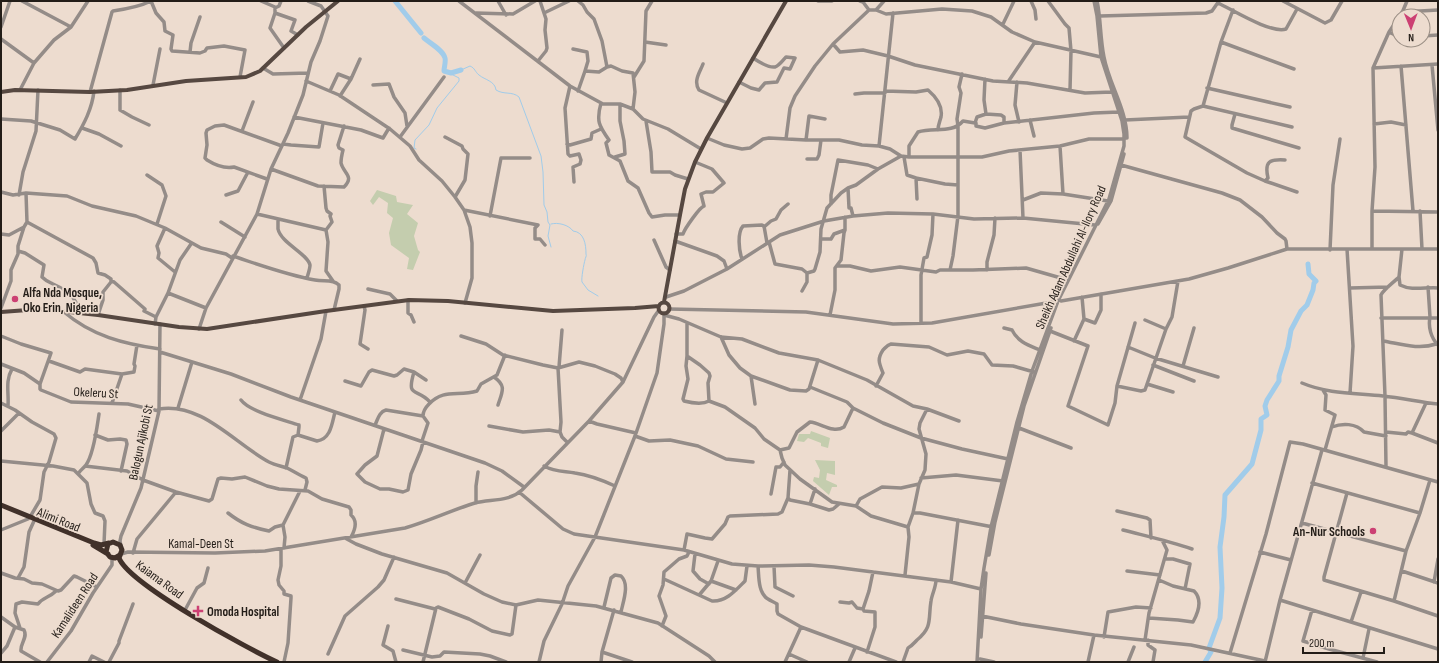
<svg xmlns="http://www.w3.org/2000/svg" width="1439" height="663" viewBox="0 0 1439 663" font-family="'Sofia Sans Condensed',sans-serif">
	<style>
		.green { fill: #c4cdae }
		.lines { fill: none; stroke-linecap: round; stroke-linejoin: round }
		.stream { stroke: #a1ccea; stroke-width: 1 }
		.river { stroke: #a1ccea; stroke-width: 5 }
		.minor { stroke: #948c88; stroke-width: 3.5 }
		.major { stroke: #564841; stroke-width: 4 }
		.highway { stroke: #41312a; stroke-width: 5 }
		.poi-dot { fill: #cc4073; stroke: #eddccf; stroke-width: 1.5 }
		.labels { text-anchor: middle; stroke-width: 3.5; stroke-linejoin: round; paint-order: stroke }
		.street-label { font-size: 13px; fill: #231d18; stroke: #eddccf }
		.poi-label { font-size: 13px; font-weight: bold; fill: #231d18; stroke: #eddccf; text-anchor: start }
	</style>
	<rect width="100%" height="100%" fill="#eddccf"/>
	<!-- green -->
	<path class="green" d="M377 190 396 196 397 202 413 205 407 214 418 223 414 236 418 250 420 252 413 270 407 269 409 258 391 245 389 233 393 218 387 213 388 203 379 197 373 205 370 201Z
		M811 431 830 438 828 448 821 446V443L808 438 804 442 797 441 799 434H810Z
		M815 460 835 461V475L827 473 826 480 837 485V487H832L829 495 813 481 814 477 819 478 820 470Z"/>
	<g class="lines">
		<!-- stream -->
		<path class="stream" d="M461 70 470 66C475 68 475 72 479 75 485 80 495 81 496 90 504 95 512 91 519 97L541 156 543 172 544 205 547 212 548 222 550 225 548 236 551 247
			M416 149 414 148 415 140 429 125 437 108 459 81V78L449 73
			M551 224C558 222 569 225 573 231 584 232 586 244 586 254 587 256 585 258 585 260 584 263 581 279 582 282L588 290 598 296"/>
		<!-- river -->
		<path class="river" d="M395 1 421 33
			M424 38C431 44 443 50 445 58 446 62 444 67 444 71L451 73 461 70
			M1205 662 1211 652 1209 648 1220 618 1222 588 1220 547 1224 517 1225 495 1252 464 1261 430V419L1267 415 1265 406 1267 400 1279 381V376L1288 347 1291 330 1301 311 1307 305 1313 290 1314 283 1316 281 1309 274 1308 264"/>
		<!-- minor -->
		<path class="minor" d="M22 1 71 27
			M151 1 156 13 164 22 165 31 173 35 171 49 172 51 200 53 205 51 207 48 224 46 245 50 240 77
			M261 1 275 7V13L270 28 284 48
			M459 1 570 86 603 104H620L633 109 643 119 668 129 701 149
			M498 1 506 15
			M578 1 583 5 587 12 594 19 602 41 607 67
			M818 1H832
			M860 1 863 2 869 10H876L884 1
			M1031 1 1035 10 1036 19
			M1048 1 1065 24 1069 28 1071 51 1070 90
			M1097 1C1101 19 1100 38 1104 57 1109 84 1127 110 1127 138
			M1283 1 1325 23 1331 20 1342 1
			M1218 3C1233 10 1271 34 1286 29L1297 9
			M275 8 279 6 281 1
			M876 10 886 14 942 9 972 11 991 17 1012 32 1035 42 1101 57
			M1402 12 1438 10
			M275 13 295 20 291 31 298 35
			M476 13 513 14 535 1
			M544 13 569 1
			M1402 13 1407 1
			M1100 16 1206 13 1212 11 1219 1
			M1003 24 1014 1
			M1 27 10 1
			M1389 32 1399 37
			M1423 36 1438 35
			M1 39 34 63
			M645 42 666 45
			M1221 42 1294 69
			M833 44 840 52 863 50 888 56 915 65 993 81 1027 83 1085 93 1112 92
			M573 49 587 52 588 61 585 71
			M190 52 191 43 200 17
			M538 61 546 51 547 48 545 30 546 19 540 1
			M703 64C700 72 693 81 699 90L727 103
			M1432 65 1438 130
			M1401 66 1413 211
			M263 68 273 74 308 73
			M1373 68 1438 64
			M634 77 644 61 646 11 652 1
			M985 79 984 100 986 114
			M306 81 339 95 390 129 410 146 419 160 442 181 455 197 464 210 470 227 472 243V278L465 303
			M739 82 751 88 759 90 765 83 777 82 784 68 790 69 795 58 786 57C783 60 779 66 775 67 768 68 759 62 753 58
			M1008 82 1035 42
			M1017 82 1015 105 1019 122
			M153 85 160 49
			M373 85 389 84 394 97 405 113 407 126
			M570 86 565 108 568 154 570 156 579 154 581 160 580 164 573 167 574 182
			M1207 88 1290 107
			M20 90 34 63 54 40 71 27 88 1
			M120 90V110L132 117 149 125
			M330 91 338 74 351 79
			M578 91 585 71 599 72 607 67 611 66 622 71 633 73 635 92 633 109
			M885 91 916 92 928 90C935 96 943 106 941 117 940 121 938 125 938 130
			M90 92 112 12 113 11C127 9 139 7 151 1
			M855 94 864 93H885
			M340 96 351 79 360 59
			M601 103C596 121 599 126 609 140L606 143 609 155 620 161 628 181 638 188 649 213 652 217 665 215H680
			M1203 106 1221 42 1233 10
			M1235 114 1232 125V128L1299 148
			M294 117 361 130 383 138 389 128
			M1 119 31 121 60 130 75 139C84 124 92 109 94 91
			M1030 120 1034 136
			M1125 120 1189 117
			M646 121 651 152 652 172H670L675 175 688 179
			M975 123H976V126L985 128 1004 123
			M1374 124 1391 122 1406 125
			M1292 127 1203 106 1194 109 1191 111 1185 137 1247 173 1265 181 1297 192
			M82 128 99 134 121 146
			M242 131 253 102
			M400 137 444 77
			M445 137 462 146 463 149 468 154 465 180 455 197
			M707 138 724 145 742 149 750 148 763 139 769 138 806 140H839L862 145 879 146 890 149 901 156 909 157H982L1009 151 1060 146 1089 139H1124
			M786 139 790 108 795 96 815 66 833 44 869 10
			M806 140 809 116 825 119
			M283 144 291 145 319 147 323 123
			M567 144 570 145 591 139 592 133 601 129
			M879 146 893 13
			M1060 146 1063 194 1108 201
			M1020 150 1023 218
			M615 157 625 154 624 141 620 121V104
			M904 157 907 175 916 178 917 199
			M909 157V146L918 132C934 127 952 134 963 121L975 123 977 117 986 114 1001 115 1004 117V123L1094 113 1119 112
			M807 159H817L819 155 821 140
			M1121 165 1222 193 1240 200 1262 217 1277 233 1285 239 1286 241 1287 249
			M271 169 318 186 344 187C355 176 343 173 341 163 341 159 342 154 343 150L339 148 338 145 344 126
			M147 175 162 185 166 196 157 224
			M916 178 945 184 958 185
			M267 179 234 167C224 169 215 165 207 160L205 158 207 145 206 133 207 130 215 126 224 125 282 146
			M1265 181 1268 178C1264 161 1270 159 1285 160
			M324 186 326 208 327 211 331 214 330 216 332 222 326 230 328 242 326 271 333 281
			M848 188 849 208H851L853 216
			M1 192 13 195 26 193 67 196 92 206 136 216 165 228 201 248 226 254 232 258
			M19 195 23 172 36 131 38 90
			M226 195 238 191 248 172
			M1023 200 1041 193 1063 194
			M831 204V195L838 160 868 165 878 169
			M464 210 538 225 535 228V239H540L545 245
			M1372 211 1438 212
			M1420 211 1422 249
			M257 214 326 230
			M490 216 501 158H530
			M278 220C278 223 278 226 278 229 281 243 308 254 310 265 310 269 308 274 307 278
			M27 222 93 258 96 263 98 273 105 275 111 279V282L103 292V300L98 315
			M221 222 245 237
			M1098 224 1111 201 1124 154
			M764 227 771 221 776 219 781 210 788 204
			M165 228 157 246 159 253 158 258 175 272
			M1 234 9 235 24 227
			M676 234H683C685 228 700 207 704 206L701 194 706 192H713L724 183 712 169 695 162
			M821 239H831L834 234 845 230
			M654 240 666 267 670 270
			M675 241 717 256 724 261 727 269
			M769 242 775 264 802 269 807 273
			M191 244 180 260 168 293 206 308
			M1347 249 1353 346 1350 393
			M1372 249V211L1375 167 1373 68 1389 32 1399 17
			M1402 249 1399 277 1400 285C1412 291 1425 287 1438 288
			M1330 250 1333 185 1340 139
			M18 251 25 253 44 265 42 277C46 281 49 282 53 284 70 292 74 296 81 313
			M233 256C260 265 287 275 315 280 324 282 333 279 339 285V289L334 310
			M742 259C739 251 737 233 743 226L762 225 764 226 767 243
			M838 266H850L871 271 900 267 936 272 940 270H973L1026 268 1068 280
			M950 270 953 256 958 216V126L957 119 961 93 959 87 962 74
			M987 270V262L994 235 995 218
			M807 273 814 271 815 269 820 252 821 229 827 208 841 193 848 188 856 185 878 169 901 156
			M111 281 114 282 145 309 144 311 156 317 155 324
			M1428 287 1430 317C1428 327 1431 338 1438 345
			M1350 288 1388 287
			M368 289 390 294 397 301
			M802 291 807 282V273
			M666 297 684 291 727 269 780 235 824 221 853 216 888 213 933 214 974 219 1023 218 1095 225
			M408 300V313L411 315 414 322
			M1061 301 1189 279 1228 268 1287 249H1438
			M364 306 365 310 360 344 368 349
			M1 308 11 281V270L18 254V246L24 227 27 222 26 193
			M669 309 806 312 893 324 932 323 1058 301
			M64 312C92 336 124 344 160 349
			M664 315 679 319 721 337 742 339 779 353 818 360 867 380 913 406 927 409 959 421
			M830 315 835 290V268L841 260 844 233 845 230V217
			M156 317 168 293
			M1381 318H1438
			M1084 319 1095 323 1101 310V294
			M1145 320 1166 329
			M687 323V356L700 365 709 373 710 376 708 383 709 401 725 407 755 428 764 439 780 450 782 458 785 465 800 479 832 502 856 506 871 516 908 527 913 513H920L993 527
			M921 323V275L924 258 927 257 932 235 933 214
			M1004 328 1012 330C1018 342 1028 345 1040 350
			M199 329 206 308 257 214 271 169 288 133 303 95 311 62 320 41 328 16 321 6 308 1
			M1050 331 1088 346 1068 406 1108 425 1115 403 1117 386 1135 323
			M1 336 21 344 51 353 40 384V389L41 390 71 402 128 404 159 411
			M461 336 486 344 503 355 543 365 558 368 579 362 595 366 615 374 621 378 623 382
			M721 337 729 355 740 368 751 376 755 404
			M1074 341 1084 319 1082 297
			M1383 341C1401 344 1419 350 1436 344
			M1128 347 1155 358 1218 377
			M160 352 231 374 291 397 485 463 502 471 524 487
			M687 356 686 366 688 379 683 399 684 401C692 403 702 405 709 401
			M49 361 80 372 85 369 122 374
			M1 364 24 373 40 384
			M1153 365 1194 381
			M1183 366 1194 328
			M559 367 562 330
			M558 368 561 422 560 432 562 437 567 442
			M414 372C406 399 417 387 430 402
			M751 376 790 390 806 391 809 389 818 360
			M494 377C507 386 502 392 498 405
			M345 381 361 386 369 372 372 370 394 376 397 375 404 369 414 372 426 380
			M1302 383C1328 394 1355 393 1383 396 1402 398 1420 402 1438 404
			M1147 384 1173 392
			M876 386 883 373C879 363 877 359 883 350 886 347 887 345 891 344L929 347 947 355 968 351 984 354 992 365 1013 366 1034 372
			M1117 386 1141 391 1145 390 1166 329 1172 317 1178 281
			M810 387 847 402 853 408 883 423 921 438 962 449 1008 459
			M1323 390 1326 395 1325 410 1335 415 1325 450
			M241 400C250 412 284 420 299 425V427L298 435
			M300 400 321 339 326 311
			M1 403 15 410 32 422 54 434 56 438 49 462 44 472 40 500 30 517
			M112 403 122 374 134 372 135 366 134 364 137 345
			M8 406C9 393 5 381 12 369
			M178 408 192 362
			M159 409C202 402 235 444 269 462 275 465 281 466 287 468 293 471 299 475 306 478L307 482 305 490
			M423 416C423 411 425 408 429 404 444 388 458 397 477 391L481 384 497 375 505 355
			M589 421 597 424 636 433
			M375 425C378 419 379 412 386 410L423 416 428 423 422 441
			M489 426 523 432 549 430 560 432
			M1332 427C1342 423 1356 423 1364 432L1386 436
			M1019 428 1071 448
			M384 429 377 456 365 465 357 474 365 482 380 489H389L403 492 408 490 411 474 421 450 423 442
			M1 431 19 413
			M1386 432 1406 434 1408 432 1412 433 1438 443
			M1412 433 1426 403
			M95 435 108 440 120 439 126 440 127 444 121 471
			M635 436 649 441 670 440 698 446 726 459 753 462
			M780 450 789 448 797 432 810 422C821 423 833 434 844 427L853 408
			M1 461 53 466 74 470 87 483 91 504 95 513 103 516 105 521 104 544
			M85 466 127 471 143 480 176 492 209 501 212 499 218 479 221 478 232 479 245 477 267 486 279 489 308 491 322 499 349 507 351 510V515C358 521 355 530 351 537
			M544 466C555 472 564 471 575 473 589 475 602 480 615 486
			M1386 467 1385 396 1381 295C1383 290 1394 282 1399 277
			M286 468 293 437 298 435 317 441C331 439 332 423 335 412
			M78 474C80 470 84 468 86 465 94 454 97 427 99 414
			M921 478 956 475 1003 481
			M1312 483 1420 513
			M519 492 563 529 574 534 684 550 732 564 758 566 809 565 834 567 951 582 981 589
			M1347 493 1324 577V580L1394 601 1438 616
			M771 494 776 467H780L784 462
			M788 498 790 500 810 504 829 510 833 509 839 504
			M476 503V486L478 472
			M810 504 815 489
			M856 506 860 499 882 487 901 488 919 484
			M1117 511 1147 518 1150 520 1151 538
			M228 513C242 524 251 527 269 531L275 527 283 525 300 491
			M913 513 919 484 925 470 926 454 919 429 920 423 927 409
			M1302 523 1406 551
			M283 525 285 537 284 548
			M1 530 28 519
			M1123 530C1146 536 1169 541 1192 549
			M345 538 356 544 382 554 447 573 484 594 502 602 516 605 538 600 596 606 658 623 709 656 715 662
			M121 546 120 541 121 536 141 488 159 411 160 324
			M281 549V566L278 580 279 585 284 591V594L291 596V598L288 643 284 662
			M684 550 687 534 705 538 712 539 725 524 728 517 730 516 778 514 782 512 788 498 790 470
			M1260 552 1291 560
			M133 553 137 539 176 492
			M121 554 128 552 215 553 265 551 405 528C429 521 452 510 475 503 491 499 509 502 522 490L589 421 623 382 654 317 659 310
			M695 554 693 571 700 579 709 584
			M989 555 995 522 1024 406 1051 328
			M1165 559H1173L1190 564 1185 589
			M758 566C759 577 758 593 768 599 771 601 774 602 777 604V611L778 614 801 627 896 662
			M774 566 775 587 793 596
			M1127 571 1160 575
			M1402 571 1438 583
			M1 573 15 578 24 579 32 583 42 584 58 591 61 590 74 576 77 577 97 587
			M905 575 909 537 908 527
			M18 578 24 567 29 532 34 521
			M664 579 712 601C726 602 736 590 745 581L747 566
			M711 581 736 590
			M951 582 958 520
			M1434 582 1438 559
			M465 583 480 555
			M700 594 711 581 718 561
			M396 599 435 609
			M1280 600 1438 649
			M1394 601 1406 551 1420 513 1430 480
			M840 602 849 603 852 602 857 608 863 609 864 611 875 612V627L867 652
			M604 607 611 578 615 575 621 576C630 584 623 602 621 612
			M863 609 869 591 873 572
			M185 610 197 588 204 583 208 568
			M1312 610 1303 641 1329 649 1377 662
			M982 616 1021 624 1094 635 1191 645 1265 661
			M1 617 15 627 24 630C28 638 20 643 21 651L40 662
			M1149 618 1178 620 1193 622C1198 613 1203 600 1194 591L1173 586 1159 580
			M1351 622 1361 592
			M388 626 383 645 393 651 396 662
			M662 626 666 616 659 596 663 585 664 572 679 559 687 556 689 552
			M20 628 15 613 16 604 22 602 38 604C43 597 49 598 56 591
			M981 637 986 573
			M1104 637 1108 612 1136 607 1151 608
			M1145 640 1149 613 1167 550 1162 540
			M1148 640V645L1155 650 1153 662
			M403 650 432 657 440 656 444 652 480 654 490 656 506 662
			M602 652 632 662
			M1 653 7 646 15 627
			M1230 653 1266 534 1290 442 1303 444 1438 482
			M328 654 345 616 378 587 384 580 394 557
			M789 654 807 662
			M1363 658 1369 629
			M980 659 994 662
			M47 662 71 631 93 593 112 565V558
			M89 662 92 656 104 662
			M109 662 119 643V641L133 604
			M423 662 436 608 438 607 469 619 492 631 510 635 512 634 516 605
			M539 662 544 641 562 604 568 586 595 537 635 436 657 373 664 324V313
			M601 662 602 652 614 610
			M785 662 801 627
			M849 662 855 648
			M903 662 908 648C912 646 914 643 917 640 933 627 928 619 931 601 932 594 936 587 936 580
			M977 662 981 589 984 568 991 527 1017 422 1032 371 1058 301 1109 199 1124 146V134L1122 121 1101 57 1097 16 1094 1
			M1088 662 1094 635
			M1128 662 1134 647
			M1265 662 1280 600 1322 450"/>
		<!-- major -->
		<path class="major" d="M1 92 15 90 90 92 127 90 186 81 246 77 260 71 306 27 338 1
			M664 302 680 215 685 189 695 162 707 138 786 1
			M658.5 308a5.5 5.5 0 1 1 11 0a5.5 5.5 0 1 1-11 0Z
			M1 312 41 309 98 315 179 327 207 329 326 311 409 300 448 301 553 311 635 308 659 306"/>
		<!-- highway -->
		<path class="highway" d="M1 505 94 543 101 545 109 543
			M93 545 108 554
			M120 555 115 558 110 557 106 552 108 544 113 542 120 545 122 550 119 558C129 584 248 649 277 662"/>
	</g>
	<!-- markers -->
	<g class="poi-dot">
		<circle cx="15" cy="299" r="4"/>
		<circle cx="1373" cy="531" r="4"/>
		<path d="M196 605h4v4h4v4h-4v4h-4v-4h-4v-4h4z"/>
	</g>
	<g class="labels">
		<!-- street labels -->
		<g class="street-label">
			<text transform="translate(1070 257) rotate(-66)" y="5">Sheikh Adam Abdullahi Al-Ilory Road</text>
			<text transform="translate(96 392) rotate(3)" y="5">Okeleru St</text>
			<text transform="translate(140 442) rotate(-78)" y="5">Balogun Ajikobi St</text>
			<text transform="translate(59 519) rotate(22)" y="5">Alimi Road</text>
			<text x="201" y="548">Kamal-Deen St</text>
			<text transform="translate(160 579) rotate(36)" y="5">Kaiama Road</text>
			<text transform="translate(74 605) rotate(-57)" y="5">Kamalideen Road</text>
		</g>
		<!-- poi labels -->
		<g class="poi-label">
			<text x="23" y="297">Alfa Nda Mosque,<tspan x="23" dy="15">Oko Erin, Nigeria</tspan></text>
			<text x="1365" y="536" text-anchor="end">An-Nur Schools</text>
			<text x="207" y="616">Omoda Hospital</text>
		</g>
	</g>
	<!-- border -->
	<rect width="1439" height="663" fill="none" stroke="#231d18" stroke-width="4"/>
	<!-- north arrow -->
	<g transform="translate(1411 28) rotate(179)"><circle r="19" fill="#eddccf" stroke="#9c9086"/>
	<path d="M0-3L7 15L0 10L-7 15Z" fill="#cc4073"/>
	<text y="-6" font-size="11" font-weight="bold" text-anchor="middle" fill="#231d18">N</text>
	</g>
	<!-- scale -->
	<path d="M1303 647v6h81v-6" fill="none" stroke="#231d18" stroke-width="2"/>
	<text x="1309" y="647" font-size="12" fill="#231d18" stroke="#eddccf" stroke-width="3" paint-order="stroke">200 m</text>
</svg>
